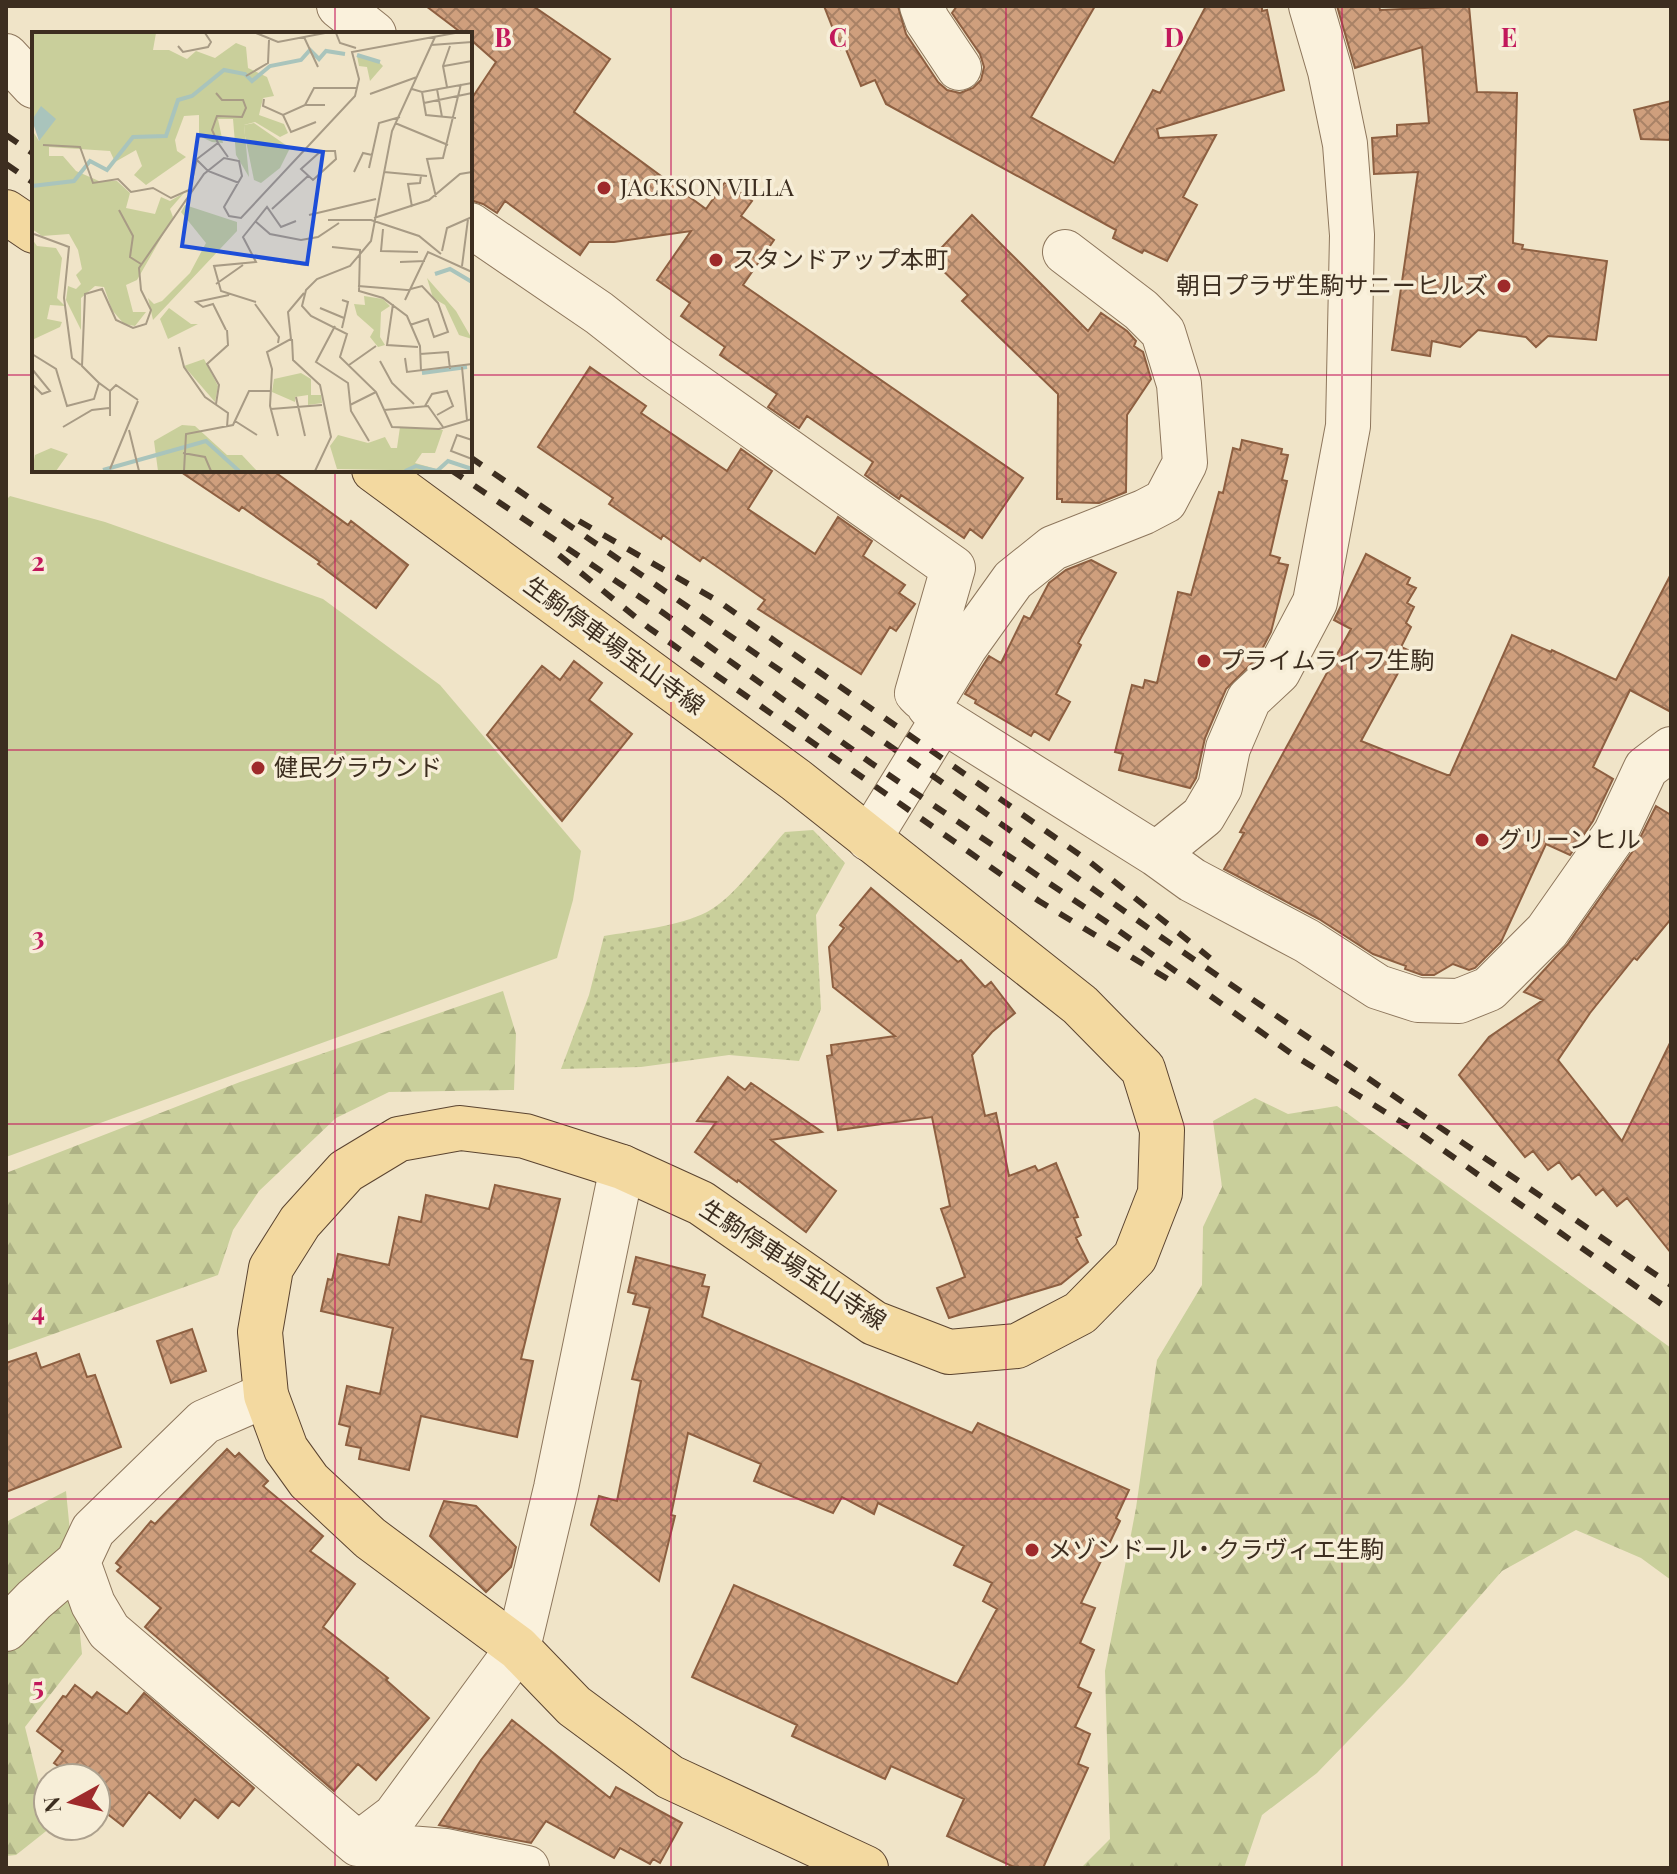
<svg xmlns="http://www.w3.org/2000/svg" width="1677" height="1874" viewBox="0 0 1677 1874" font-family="'Playfair Display','Noto Sans JP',serif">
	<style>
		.forest { fill: url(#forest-firs) }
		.park { fill: url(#park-dots) }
		.pitch { fill: #c9cf9b }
		.building { fill: url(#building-cross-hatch); stroke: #8d5f41; stroke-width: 2 }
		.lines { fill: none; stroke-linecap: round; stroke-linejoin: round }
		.minor-casing { stroke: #8d765c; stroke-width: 46 }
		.major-casing { stroke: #5b4430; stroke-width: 46 }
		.minor { stroke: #faf1dc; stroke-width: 44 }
		.major { stroke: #f3d9a0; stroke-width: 44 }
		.rail { stroke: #3d2e20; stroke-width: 6; stroke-dasharray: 14 14; stroke-linecap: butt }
		.grid { fill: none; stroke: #c2185b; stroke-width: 2; stroke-opacity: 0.55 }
		.poi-dot { fill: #9e2a2b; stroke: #f7eed8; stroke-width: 3 }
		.labels { text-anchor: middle; stroke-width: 7; stroke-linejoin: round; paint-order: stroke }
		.poi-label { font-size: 24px; fill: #3d2e20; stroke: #f7eed8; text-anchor: start }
		.street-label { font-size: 24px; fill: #3d2e20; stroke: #f7eed8 }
		.inset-river { fill: none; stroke: #a9c4bc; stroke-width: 4 }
		.inset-road { fill: none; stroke: #a89b85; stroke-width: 2 }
		.view { fill: #1d4ed8; fill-opacity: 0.15; stroke: #1d4ed8; stroke-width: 4 }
		.inset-edge { fill: none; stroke: #3d2e20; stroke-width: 4 }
		.grid-label { font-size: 26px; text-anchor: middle; font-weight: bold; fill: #c2185b; stroke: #f7eed8; stroke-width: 7; stroke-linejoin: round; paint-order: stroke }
	</style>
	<defs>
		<pattern id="forest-firs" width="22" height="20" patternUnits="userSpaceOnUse" patternTransform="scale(2)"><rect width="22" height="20" fill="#c9cf9b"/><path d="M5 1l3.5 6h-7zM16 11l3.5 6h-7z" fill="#aeb285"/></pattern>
		<pattern id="park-dots" width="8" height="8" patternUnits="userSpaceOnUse" patternTransform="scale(2)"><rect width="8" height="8" fill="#c9cf9b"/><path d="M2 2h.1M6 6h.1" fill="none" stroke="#aeb285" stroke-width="1.8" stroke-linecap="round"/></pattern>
		<pattern id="building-cross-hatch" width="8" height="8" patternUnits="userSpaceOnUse" patternTransform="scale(2)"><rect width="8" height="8" fill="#cf9f7d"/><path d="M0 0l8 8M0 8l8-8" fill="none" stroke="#a98266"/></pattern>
	</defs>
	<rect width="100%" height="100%" fill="#f0e4c8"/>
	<!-- forest -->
	<path class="forest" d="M503 991 516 1034 514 1090 389 1092 336 1118 259 1191 233 1230 218 1275 6 1351V1173L240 1082Z
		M1255 1098 1288 1114 1337 1106 1671 1348V1580L1641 1558 1576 1530 1502 1571 1404 1683 1317 1773 1262 1815 1244 1868H1081L1110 1839 1105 1671 1136 1508 1157 1360 1202 1285 1203 1227 1222 1187 1213 1121Z
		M66 1491 82 1654 25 1727 50 1828 16 1855 6 1856V1522Z"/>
	<!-- park -->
	<path class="park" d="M813 830 845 863 816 915 821 1009 799 1061 729 1055 641 1067 561 1069 589 995 604 936C634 931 680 926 707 912 733 899 765 854 785 832Z"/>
	<!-- pitch -->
	<path class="pitch" d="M10 496 105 522 323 599 440 685 581 851 573 900 557 958 6 1157V500Z"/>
	<!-- building -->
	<path class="building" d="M426 6H533L610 59 574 112 706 209 725 182 752 201 741 216 774 240 743 285 1023 478 982 538 970 529 964 538 901 495 899 499 865 475 873 462 807 416 799 428 768 407 777 394 720 355 725 347 681 316 690 303 657 280 691 231 614 242H589L580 255 505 201 497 213 483 204 470 200V101L496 62 470 39V34H463Z
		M824 6H898L906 34 938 82 947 90 960 93 973 88 981 80 984 67 980 54 952 13 957 6H1095L1031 117 1114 163 1153 90 1160 93 1206 6H1262V11L1267 10 1284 90 1157 129 1159 138 1216 135 1183 197 1197 205 1167 261 1144 250 1142 253 1113 238 1116 230 886 104 875 80 861 86 845 47 841 49Z
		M1337 6H1379L1380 10 1469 6 1477 92 1517 93 1513 243 1523 245 1522 249 1607 261 1596 340 1548 336 1536 347 1526 337 1478 330 1460 347 1432 341 1430 356 1392 350 1418 172 1374 174 1372 138 1397 136V125L1429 123 1422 47 1355 68Z
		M1671 101V140L1641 139 1634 110Z
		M972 215 1088 331 1101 313 1127 331 1136 341 1134 346 1143 352 1151 379 1127 415 1126 492 1099 503 1062 502V499H1057L1058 394 962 301 968 295 931 259Z
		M590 367 646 406 641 413 727 471 741 449 772 471 748 509 815 554 838 517 872 541 863 556 905 585 899 593 915 604 896 631 890 627 861 674 758 609 765 600 703 557 700 561 663 535 661 539 609 504 613 498 538 447Z
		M1242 440 1282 449 1281 454 1288 455 1282 480 1287 481 1270 555 1280 558 1278 563 1288 565 1271 632 1258 657 1226 689 1205 738 1196 778 1190 788 1119 770 1123 754 1115 752 1132 685 1143 688 1145 680 1157 683 1178 592 1191 595 1219 492 1223 493 1233 448 1240 450Z
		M178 470H272L348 525 351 521 408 565 376 608 318 564 320 562 242 507 239 511Z
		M1366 554 1410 578 1407 584 1416 588 1407 603 1414 607 1406 623 1411 627 1401 647 1410 651 1361 741 1447 775H1450L1512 635 1551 652 1552 650 1616 680 1671 574V712L1630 690 1593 767 1613 779 1593 821 1570 855 1546 844 1501 942 1475 968 1469 970 1453 964 1434 975H1422L1405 969 1406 966 1373 954 1319 919 1224 869 1244 833 1240 832 1351 629 1334 620Z
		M1091 560 1116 573 1078 643 1081 645 1056 694 1070 702 1049 740 1034 731 1031 736 975 703 976 700 965 694 989 656 1001 663 1024 616 1030 619 1049 583 1066 570Z
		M574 661 602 683 589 700 632 734 562 821 487 735 542 666 560 680Z
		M1656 806 1671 815V919L1637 960 1634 958 1590 1013 1558 1060 1622 1141 1671 1041V1253L1627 1198 1617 1206 1603 1189 1596 1195 1579 1174 1572 1179 1559 1162 1548 1170 1533 1151 1525 1157 1459 1075 1489 1037 1543 1000 1524 992 1567 945 1635 848Z
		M871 888 958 962 961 960 985 987 991 982 1015 1013 992 1032 972 1055 985 1116 996 1113 1009 1176 1035 1166 1038 1171 1056 1163 1078 1217 1074 1218 1081 1235 1076 1238 1088 1262 1061 1284 949 1318 937 1288 965 1277 941 1209 950 1206 932 1117 838 1130 827 1056 832 1055 831 1045 895 1036 833 987 829 947 844 928 840 925Z
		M728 1077 745 1090 751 1083 822 1132 771 1140 836 1191 806 1232 738 1180 737 1182 695 1152 716 1122 697 1121Z
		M495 1185 560 1199 521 1359 533 1361 517 1437 421 1416 409 1470 359 1459 361 1448 346 1445 350 1427 339 1424 347 1386 380 1394 393 1328 321 1311 328 1279 332 1280 338 1254 389 1265 399 1217 421 1222 426 1195 489 1209Z
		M636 1257 705 1275 702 1286 709 1287 702 1317 972 1433 978 1423 1129 1490 1116 1518 1120 1521 1081 1603 1095 1608 1080 1643 1094 1650 1078 1687 1091 1693 1075 1727 1090 1734 1078 1764 1088 1768 1043 1868H1016L947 1836 964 1799 891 1766 885 1779 792 1736 797 1725 692 1677 734 1585 957 1684 997 1609 983 1601 992 1583 954 1565 964 1546 878 1503 874 1514 842 1497 833 1513 754 1481 761 1464 688 1433 671 1515 675 1516 659 1581 591 1525 599 1496 617 1501 641 1381 632 1379 650 1308 633 1304 636 1294 628 1292Z
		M192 1329 206 1371 171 1383 157 1341Z
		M36 1353 41 1368 79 1354 87 1377 95 1375 121 1447 6 1492V1363Z
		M227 1449 235 1457 239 1453 268 1481 263 1486 323 1536 310 1551 355 1584 323 1627 388 1678 386 1680 429 1718 376 1780 358 1764 334 1791 145 1627 161 1608 117 1571 121 1567 116 1563 151 1521 155 1524Z
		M444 1501 476 1506 516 1547 511 1567 486 1592 430 1536Z
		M75 1685 92 1698 97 1692 127 1714 144 1693 254 1788 239 1806 232 1801 218 1818 195 1799 180 1818 149 1792 123 1826 96 1805V1778H75L54 1763 63 1751 37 1731 63 1696 66 1697Z
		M512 1720 610 1798 616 1787 682 1823 660 1863 653 1859 650 1864 620 1848 614 1858 546 1821 531 1843 439 1825 481 1760Z"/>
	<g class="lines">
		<!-- minor casing -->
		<g class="minor-casing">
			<path id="minor" d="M339 6 374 34
				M922 6 927 20 959 68
				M6 56 34 86
				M470 225 599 313 655 357 953 568 917 693 922 698
				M1065 252 1141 310 1163 332 1179 384 1185 463 1165 501 1144 512 1053 548 1013 580 965 647 929 706 942 720 1156 854 1192 880 1307 941 1378 987 1418 1000 1459 1001 1489 989 1547 931 1615 834 1646 768 1671 749
				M869 839 942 720
				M1156 854 1203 816 1220 787 1228 748 1249 699 1278 672 1315 602 1348 426 1352 235 1345 144 1330 71 1311 6
				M266 1395 204 1422 93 1530 78 1562 93 1604 109 1631 358 1844 446 1851 527 1868
				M6 1629 34 1600 78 1562
				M358 1844 395 1816 518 1648 556 1488 622 1167"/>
		</g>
		<!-- major casing -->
		<g class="major-casing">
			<path id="major" d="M6 212 34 231
				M374 470 796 780 1080 1005 1143 1069 1162 1130 1160 1193 1135 1257 1080 1313 1017 1346 949 1352 874 1323 701 1203 622 1167 525 1136 460 1128 399 1139 346 1171 300 1222 271 1268 260 1332 266 1395 286 1449 309 1481 370 1538 518 1648 574 1706 670 1777 866 1868"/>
		</g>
		<!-- minor -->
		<use href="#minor" class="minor"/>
		<!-- major -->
		<use href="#major" class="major"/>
		<!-- rail -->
		<path class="rail" d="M6 135 34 154
			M6 164 34 183
			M470 457 916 764 1161 937 1671 1285
			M451 470 662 612 871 763 1105 921 1292 1054 1422 1135 1671 1311
			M579 521 718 601 1090 862 1210 958
			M559 555 649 628 1039 901 1176 984"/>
	</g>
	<!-- grid -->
	<path class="grid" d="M335 6V34M671 6V1868M1006 6V1868M1342 6V1868M6 375H34M470 375H1671M335 470V1868M6 750H1671M6 1124H1671M6 1499H1671"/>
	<!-- markers -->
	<g class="poi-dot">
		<circle cx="604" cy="188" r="8"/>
		<circle cx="716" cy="260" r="8"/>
		<circle cx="1504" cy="286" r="8"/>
		<circle cx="1204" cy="661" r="8"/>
		<circle cx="258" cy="768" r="8"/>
		<circle cx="1482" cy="840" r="8"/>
		<circle cx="1032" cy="1550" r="8"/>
	</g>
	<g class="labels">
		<!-- poi labels -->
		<g class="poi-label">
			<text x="620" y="196">JACKSON VILLA</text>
			<text x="732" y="268">スタンドアップ本町</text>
			<text x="1488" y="294" text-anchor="end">朝日プラザ生駒サニーヒルズ</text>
			<text x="1220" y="669">プライムライフ生駒</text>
			<text x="274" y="776">健民グラウンド</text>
			<text x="1498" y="848">グリーンヒル</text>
			<text x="1048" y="1558">メゾンドール・クラヴィエ生駒</text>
		</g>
		<!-- street labels -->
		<g class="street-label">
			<text transform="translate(614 646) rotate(36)" y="8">生駒停車場宝山寺線</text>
			<text transform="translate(793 1265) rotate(33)" y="8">生駒停車場宝山寺線</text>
		</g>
	</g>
	<!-- overview -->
	<g transform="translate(32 32)">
		<rect width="440" height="440" fill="#f0e4c8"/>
		<path d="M0 1H124L121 18H137L155 27 164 19 183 26 204 11 214 15 216 36 235 45 242 64 231 66 227 83 252 92 256 101 248 105 223 90 212 93 217 145 204 123 201 87H186L191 111 180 110 167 104V83L152 84 143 108 145 119 154 125 114 153 102 143 110 134 104 118 83 130 78 119 17 115V124H31L44 139 67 149H85L98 161 94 176 123 182 129 165 138 169 152 161 138 177 141 185 105 248 94 253 101 280H114L103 294 92 292 80 278 72 255 63 254 49 266V298L34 268 36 254 44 257 49 252 44 243 50 237 46 218 37 202 10 204 0 197V98L7 109 15 94 8 81 0 88ZM325 24 344 27 351 34 338 49 335 35 327 34ZM153 173 205 190V199L121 288 116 266 122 272 130 269 158 241 174 211 149 180ZM0 207 5 214 24 216 30 226 25 266 33 274 18 273 15 287 30 290 28 295 0 308ZM395 246 424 279 440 307 427 303 413 273 401 266ZM332 264 351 267 358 274 349 280 348 305 353 313 346 315 338 305 342 298 325 283 322 272 333 273ZM137 276 159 292H166L136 307 128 287ZM269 341 279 347V363H289L290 371 276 373V363L263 365V370L240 360 242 347ZM150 393 163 394 195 423H210L225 439H126L122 409ZM368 395 411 398 403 421H390L383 431 411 439 305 437 298 414 306 403 336 411 353 405 359 416H365ZM19 416 36 422 24 439H0L3 423Z" fill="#c9cf9b"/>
		<path d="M172 327 186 354 183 370 152 334Z" fill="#c9cf9b"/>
		<path d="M222 91 258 116 248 136 229 151 222 148 213 104 212 93Z" fill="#c9cf9b"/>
		<path d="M9 74 24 87 7 109 0 88Z" fill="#a9c4bc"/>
		<path class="inset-river" d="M325 23 348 30M0 154 42 149 58 129 75 138 101 105 134 104 146 68 160 64 192 38 213 42 220 49 238 34 269 28 278 18 287 27 294 19 313 22M403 242 418 237 440 250M390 341 435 335M71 438 174 409 207 439M373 439 384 434 405 439 416 429 440 437"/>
		<path class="inset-road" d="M224 1 246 10 293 1M304 1 308 11 324 16M272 5 286 35M403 5 360 99 339 209 318 234 285 247 274 258 270 274 279 284 315 302 308 325 344 360 360 395 407 397 440 387M399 13 440 10M146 14 151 20 176 15 179 10 173 1M412 34 440 29M214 44 236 31 237 8M415 55 411 34 418 14M380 57 390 60 440 51M405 57 410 85M390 60 394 83 424 86M184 61 190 68H211L214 76 210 85 185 84 180 98 186 111M338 62 385 45M232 67 231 74 251 83 273 73H293M392 71 440 61M273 73 282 56H325M251 83 259 100 284 90M363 91 416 113M11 113 48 115 61 151 86 147 99 160 121 156 139 166 157 158M289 119H303L304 127 281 148 269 137ZM165 128 176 139 207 151M337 136 347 91 368 85M322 140 331 121 340 123M352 140 395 144M157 161 165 127 186 111 196 125M404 165 395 127 411 126 429 52M380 175 376 152 388 151 389 144M240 177 276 144M87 178 101 204 98 225 109 232M277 183 344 167M342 186 397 168 428 142 440 140M296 188H339L387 204 409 222M223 189 238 202 269 208 286 205 307 191M351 197 349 219 386 220M2 202 37 215 32 266 40 326 49 333M300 215 328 218 327 259 351 266 375 284 388 314 389 339M410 219 415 196 440 185M227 226 274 233M368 230 393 229M430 234 436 187M184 252 211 233M326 254 375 258 390 254 406 271 416 300 402 305 396 287 378 293M373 268 396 220 440 240M224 270 189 259 182 234 224 230 211 205 235 175 249 195 264 189M223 272 247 305 246 311M361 272 355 313 386 315M288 276 312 286M303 294 284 330 316 351 319 379 337 409M310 296 316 270 310 268M194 298 181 272 171 275 164 270 197 263M260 307 261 328 288 353 299 405 283 439M147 315 152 335 173 365 196 381 195 395M0 322 24 337 35 374 62 367 67 351 78 359 84 353 106 368M388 322 416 320 418 337M373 326 375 340 440 332M348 329 360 351 382 372M317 333 344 314M430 335 435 388M0 337 18 359 10 362 0 352M67 351 50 334 53 262 70 257 84 288 101 296 114 292 119 278 109 258 107 236 172 142 192 126 207 129 210 144 192 175 197 184 209 186 323 64 327 47 320 20 423 1M78 359V384M264 365 273 404M184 372 187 353 175 332 196 313 195 298M318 373 344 360M393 374 400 362 415 359 421 374 405 383M239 377 290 373M352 378 396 374 411 395M203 389 225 403M31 395 60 378 77 376M97 398 107 439M246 404 238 374 240 337 235 320 259 307 256 280 272 261M440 408 425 403 419 419 440 427M151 421 173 425 179 439M78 437 106 369M152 439 154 402 201 393 217 359H238"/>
		<path class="view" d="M166 103 291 120 275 232 150 214Z"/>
		<rect width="440" height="440" class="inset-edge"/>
	</g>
	<g class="grid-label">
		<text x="503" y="47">B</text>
		<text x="838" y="47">C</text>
		<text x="1174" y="47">D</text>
		<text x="1509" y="47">E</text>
		<text x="38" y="571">2</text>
		<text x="38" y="946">3</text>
		<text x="38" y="1321">4</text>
		<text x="38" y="1696">5</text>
	</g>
	<!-- border -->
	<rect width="1677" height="1874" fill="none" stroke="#3d2e20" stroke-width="16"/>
	<!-- north arrow -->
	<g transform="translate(72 1802) rotate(262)"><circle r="38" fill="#f7eed8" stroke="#ada18e" stroke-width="2"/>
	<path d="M0-6L14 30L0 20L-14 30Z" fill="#9e2a2b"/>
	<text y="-12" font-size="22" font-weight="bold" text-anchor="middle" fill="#3d2e20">N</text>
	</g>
</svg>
